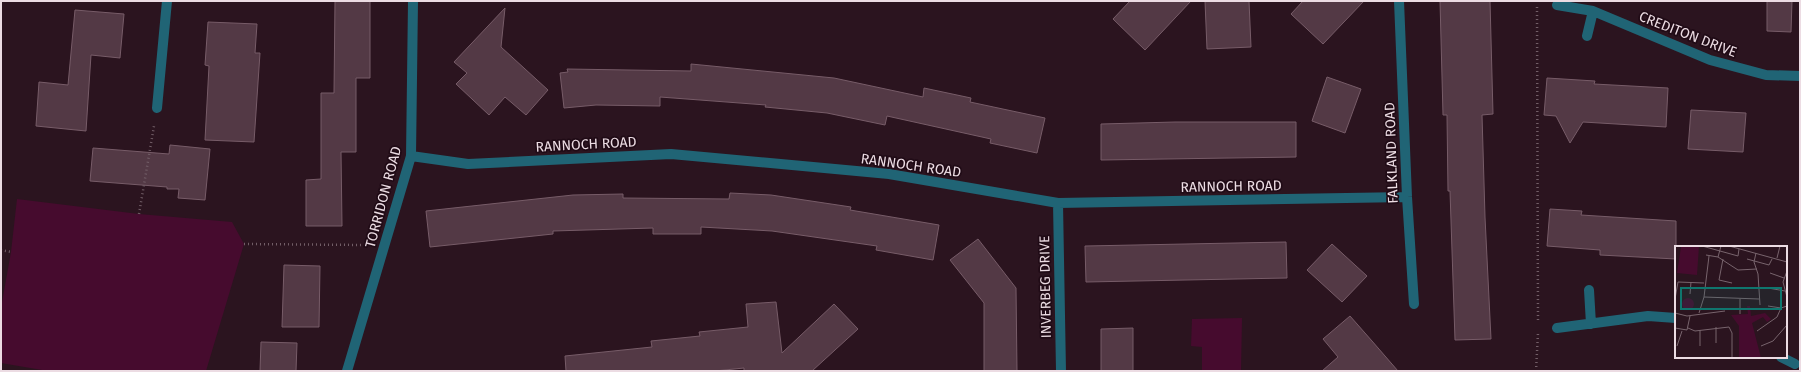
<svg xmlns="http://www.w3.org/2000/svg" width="1801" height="372" viewBox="0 0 1801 372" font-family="'Fira Sans',sans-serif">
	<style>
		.green { fill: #460b2e }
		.building { fill: #533945; stroke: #775c68 }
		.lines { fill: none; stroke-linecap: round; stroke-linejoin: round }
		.path { stroke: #725e67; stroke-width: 2.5; stroke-dasharray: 1 3; stroke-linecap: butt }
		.minor { stroke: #206475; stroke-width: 10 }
		.labels { text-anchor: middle; stroke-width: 3.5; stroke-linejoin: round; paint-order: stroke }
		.street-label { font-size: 14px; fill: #ecdce3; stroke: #200b16 }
		.inset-road { fill: none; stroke: #78646d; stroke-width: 1 }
		.view { fill: #0f766e; fill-opacity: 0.15; stroke: #0f766e; stroke-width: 2 }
		.inset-edge { fill: none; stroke: #ecdce3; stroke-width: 2 }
	</style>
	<rect width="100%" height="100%" fill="#2b141f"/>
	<!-- green -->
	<path class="green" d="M17 199 139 214 232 222 244 244 206 371H48L1 363V308L11 252Z
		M1242 318 1241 371H1202V347L1191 346 1192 319Z"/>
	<!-- building -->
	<path class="building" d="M335 1H370V78H356V152H341L342 226H306V180L321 179V93H334Z
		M1130 1H1191L1145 50 1113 19Z
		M1205 1H1249L1251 47 1207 49Z
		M1303 1H1364L1323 44 1291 14Z
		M1440 1H1490L1493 114 1482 115 1485 217 1491 339 1455 340 1450 191H1448L1447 115H1443Z
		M1767 1H1792L1791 32 1767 31Z
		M505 8 501 47 548 90 526 115 505 97 489 115 456 84 467 73 454 62Z
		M75 10 124 14 120 58 91 55 86 131 36 126 39 82 68 85Z
		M208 22 257 24 255 53H260L254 142 205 140 209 66 205 65Z
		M691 64 834 78 923 97 924 88 971 98 970 102 1045 118 1037 153 990 143 991 139 887 116 885 125 827 113 765 107 766 105 660 97V106L596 105 564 108 560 73 568 72 567 69 691 71Z
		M1327 77 1361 89 1345 133 1312 121Z
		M1547 78 1595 81 1594 84 1668 88 1666 127 1583 122 1570 143 1556 116 1544 115Z
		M1691 110 1746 113 1743 152 1688 149Z
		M1175 122H1296V157L1101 160V124Z
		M170 145 210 149 205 200 178 198 179 189H167V187L90 181 93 148 169 154Z
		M730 193 771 195 851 207 850 210 939 225 933 260 876 250 877 246 772 231 701 227V234H653V228L553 231V234L430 247 426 211 573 195 623 194V198L729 199Z
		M1550 209 1582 211 1581 215 1676 221V259L1600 255V250L1547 246Z
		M978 239 1016 288 1017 371H984V303L950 260Z
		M1286 242 1287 278 1086 282 1085 246Z
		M1332 244 1367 276 1342 302 1307 270Z
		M284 265 320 266 319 327H282Z
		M776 302 782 353 834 304 858 329 812 371H744V368L715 371H566L565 356 652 347 651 341 700 336 699 332 748 327 746 304Z
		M1350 316 1372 341 1398 371H1322L1338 357 1323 339Z
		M1133 328V371H1101V329Z
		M261 342 297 343 296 371H260Z"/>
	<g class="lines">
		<!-- path -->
		<path class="path" d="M1537 7 1538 322
			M139 214 154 126
			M244 244 364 245
			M1 250 11 252
			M1536 371 1538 333"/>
		<!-- minor -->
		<path class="minor" d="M1399 1 1407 197 1414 304
			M1557 5 1593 11 1710 60 1766 75 1800 76
			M1587 36 1593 11
			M157 108 167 1
			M411 156 468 164 671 154 889 174 1058 203 1407 197
			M1058 203 1061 371
			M1589 290 1591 324
			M1557 328 1648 316 1676 318
			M1781 357 1795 364
			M347 371 411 156 413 1"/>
	</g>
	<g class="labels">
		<!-- street labels -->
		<g class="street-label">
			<text transform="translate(1688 34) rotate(21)" y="5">CREDITON DRIVE</text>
			<text transform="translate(586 144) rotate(-3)" y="5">RANNOCH ROAD</text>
			<text transform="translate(1391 153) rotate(-92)" y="5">FALKLAND ROAD</text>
			<text transform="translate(911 165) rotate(8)" y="5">RANNOCH ROAD</text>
			<text transform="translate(1231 186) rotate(-1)" y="5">RANNOCH ROAD</text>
			<text transform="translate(383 197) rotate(-75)" y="5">TORRIDON ROAD</text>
			<text transform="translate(1045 287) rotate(-91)" y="5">INVERBEG DRIVE</text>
		</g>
	</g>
	<!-- overview -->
	<g transform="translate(1675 246)">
		<rect width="112" height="112" fill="#2b141f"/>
		<path d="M24 0 22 29 2 27 6 1ZM7 58a6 6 0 1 1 12 0a6 6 0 1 1-12 0ZM72 60H75L76 70 90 67 96 73 92 76 88 71 77 77 86 112H64V80L56 69 73 68Z" fill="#460b2e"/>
		<path class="inset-road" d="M27 0 63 10 64 3M54 0 112 16M81 7 79 16 83 28 85 59M31 9 43 11 46 0M43 11 63 24 82 23M102 12 105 0M48 13 44 34 57 37M72 13 94 19 97 13M112 25 108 36 112 51M95 27 109 32M93 42 110 45M15 48 16 36M29 51 84 53M0 53 3 36 29 37M65 53V68M93 60 106 62M0 67 12 70 50 65M24 67 29 51 34 10M0 82 12 84 15 70M13 82 20 85 54 81 57 87V112M25 84V100M82 85 102 71 106 62 112 60M41 97V81M2 100 7 85M86 100 98 95 112 79"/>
		<path class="view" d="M6 42H106V63H6Z"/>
		<rect width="112" height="112" class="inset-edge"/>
	</g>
	<!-- border -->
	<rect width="1801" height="372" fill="none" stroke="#ecdce3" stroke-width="4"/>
</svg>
